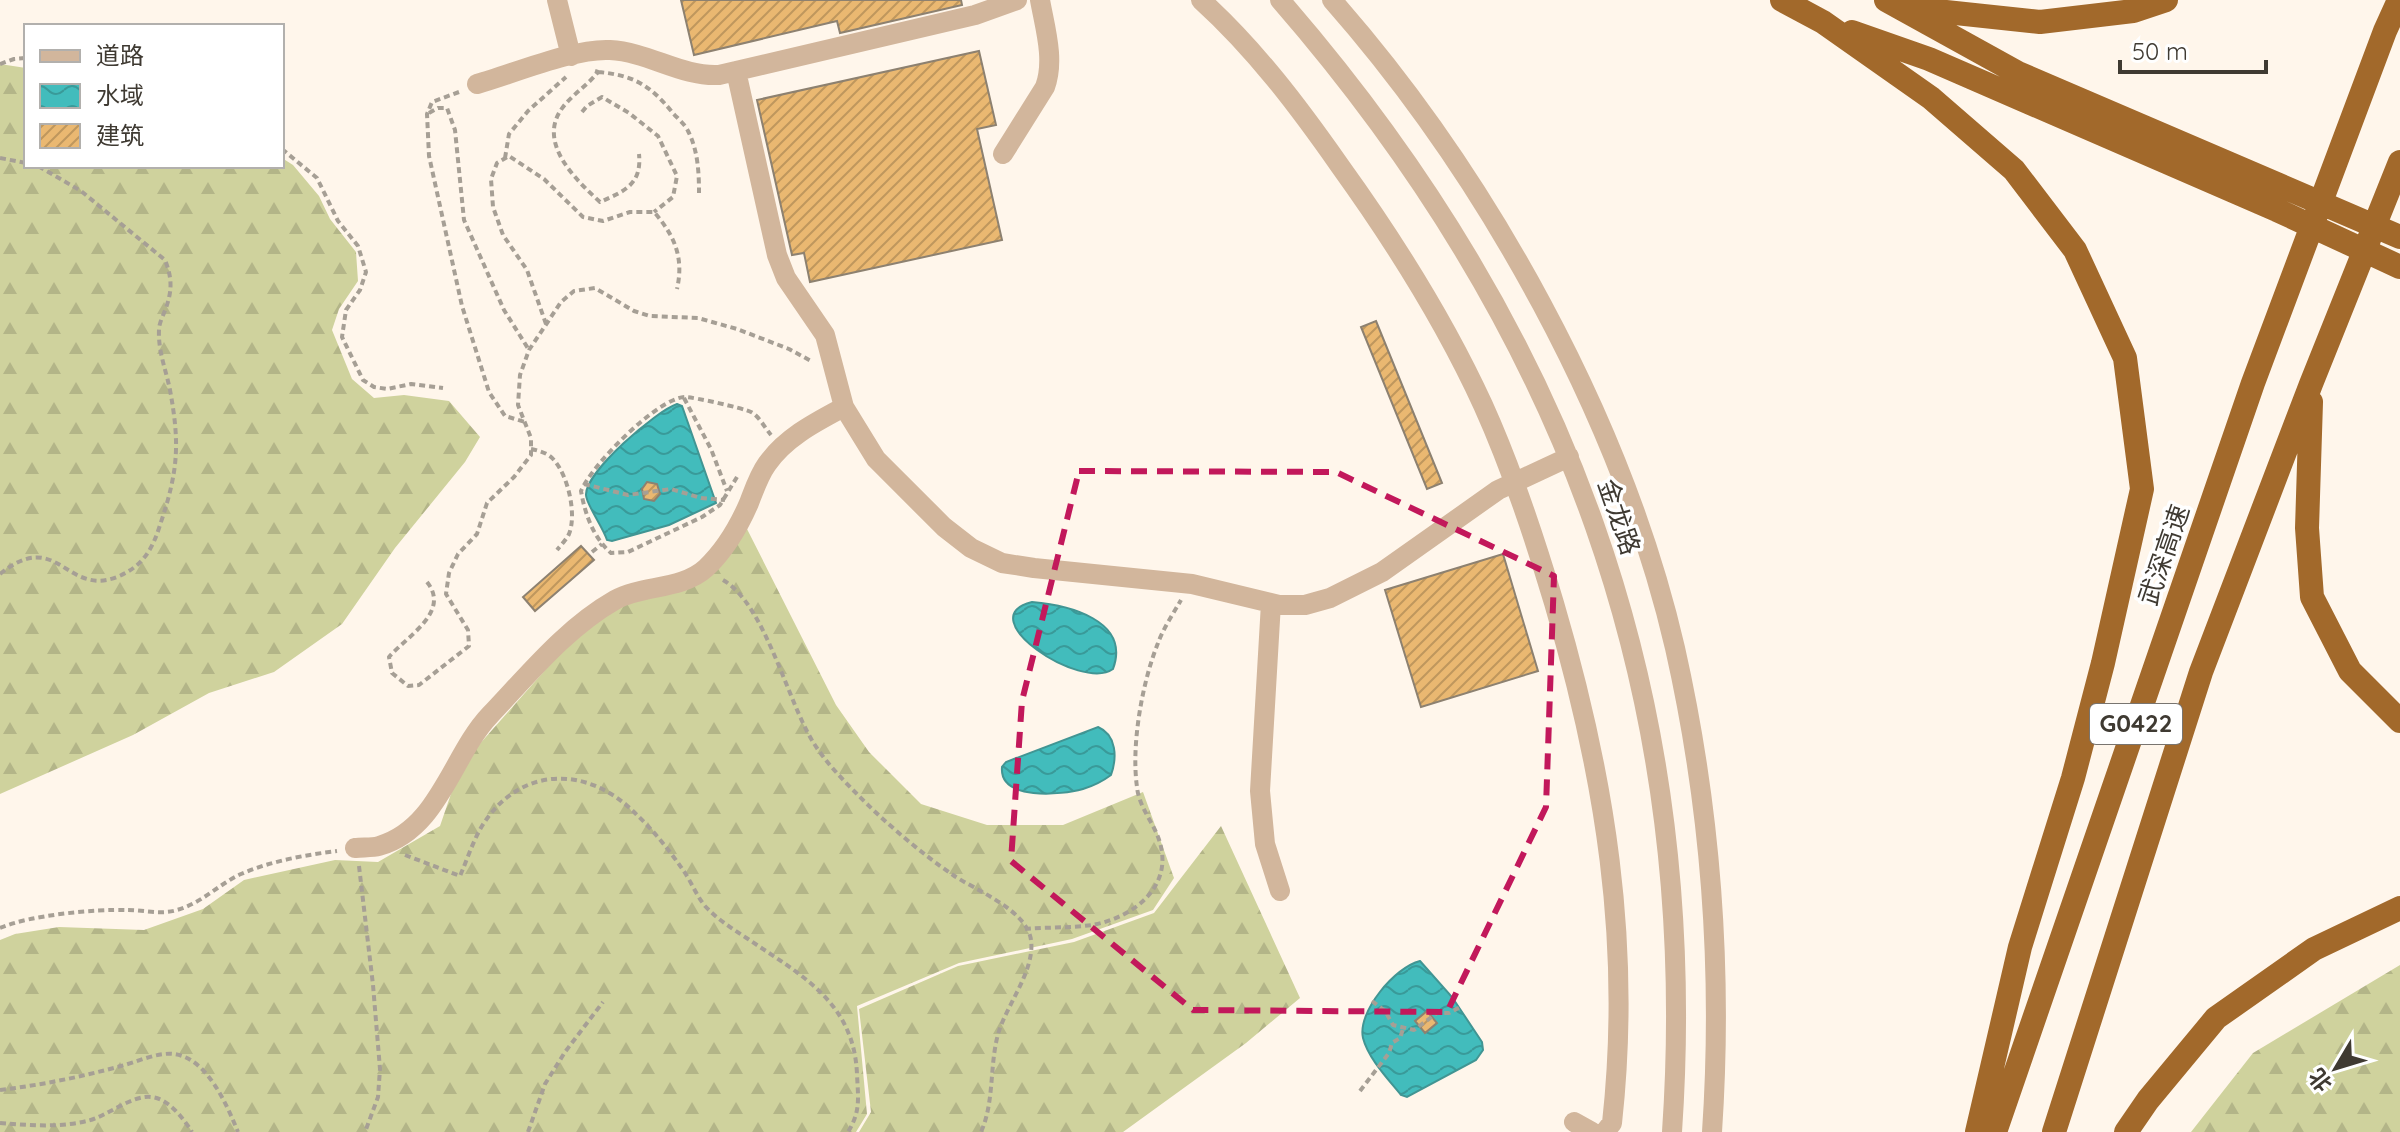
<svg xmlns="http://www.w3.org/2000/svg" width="2400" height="1132" viewBox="0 0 2400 1132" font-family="Quicksand,'Noto Sans SC',sans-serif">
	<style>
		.forest { fill: url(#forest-firs) }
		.water { fill: url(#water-waves); stroke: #419593; stroke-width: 2 }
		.building { fill: url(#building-hatch); stroke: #8d8170; stroke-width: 2 }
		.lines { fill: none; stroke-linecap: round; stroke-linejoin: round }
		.path { stroke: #a69f95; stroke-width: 4; stroke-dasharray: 6 4; stroke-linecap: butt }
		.minor { stroke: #d2b69c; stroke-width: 20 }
		.highway { stroke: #a2692b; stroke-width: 24 }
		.marked { fill: none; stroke: #c2185b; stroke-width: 6; stroke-dasharray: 16 10; stroke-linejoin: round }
		.labels { text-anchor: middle; stroke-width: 7; stroke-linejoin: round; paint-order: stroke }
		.shield { fill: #fff; stroke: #797570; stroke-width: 2 }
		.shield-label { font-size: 24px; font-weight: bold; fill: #3f3a32 }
		.street-label { font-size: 26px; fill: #3f3a32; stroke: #fff }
	</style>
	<defs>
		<pattern id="forest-firs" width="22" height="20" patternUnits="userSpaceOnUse" patternTransform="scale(2)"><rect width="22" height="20" fill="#cfd29d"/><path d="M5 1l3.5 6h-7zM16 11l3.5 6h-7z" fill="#b3b588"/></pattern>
		<pattern id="water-waves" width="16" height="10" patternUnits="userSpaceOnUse" patternTransform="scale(2)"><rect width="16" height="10" fill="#42bcbc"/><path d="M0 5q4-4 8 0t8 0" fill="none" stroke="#399a99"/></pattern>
		<pattern id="building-hatch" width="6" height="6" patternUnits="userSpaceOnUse" patternTransform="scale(2)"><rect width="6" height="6" fill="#eab871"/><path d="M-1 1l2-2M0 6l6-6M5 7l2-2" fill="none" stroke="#bf975d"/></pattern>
	</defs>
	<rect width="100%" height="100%" fill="#fff6eb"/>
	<!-- forest -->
	<path class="forest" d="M0 64 26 68V166H282V158L293 165 319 196 330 219 356 252 358 281 339 309 332 330 352 379 374 398 404 395 449 401 480 437 465 462 395 548 342 624 274 672 209 693 133 735 0 794Z
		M747 529 836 705 869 752 921 804 987 825H1063L1143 792 1174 878 1153 910 1072 939 959 963 857 1006 867 1114 856 1132H0V940L15 934 59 927 144 930 203 909 244 880 335 860 378 862 440 826 453 788 477 747 577 634 623 602 701 582Z
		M1221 826 1300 998 1246 1043 1123 1132H859L871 1112 859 1009 958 966 1074 942 1154 913Z
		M2400 965V1132H2191L2253 1053Z"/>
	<!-- water -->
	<path class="water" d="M677 404 682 406 716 503 669 525 612 541 607 540C603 527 586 504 586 495 585 472 656 411 677 404Z
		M1032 602C1068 605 1131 620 1113 669 1081 692 969 617 1032 602Z
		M1098 727C1117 735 1117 758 1111 775 1103 781 1093 786 1083 789 1062 795 999 801 1002 767L1006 762Z
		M1420 961 1452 997 1482 1042 1483 1050 1476 1060 1407 1097 1401 1095C1388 1079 1368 1058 1363 1038 1357 1012 1395 967 1420 961Z"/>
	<!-- building -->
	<path class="building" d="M681 0H961L962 5 840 33 837 21 694 55Z
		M979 51 996 125 977 129 1002 240 810 282 804 253 792 255 757 100Z
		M1376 321 1442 483 1427 489 1361 327Z
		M647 482 657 484 660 494 654 501 644 499 642 489Z
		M581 546 594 560 535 611 523 597Z
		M1503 554 1538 671 1421 707 1385 590Z
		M1427 1011 1437 1023 1425 1033 1415 1021Z"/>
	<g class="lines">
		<!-- path -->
		<path class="path" d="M0 64 14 59 26 58
			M595 71 598 72C588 85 573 94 563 107 536 142 575 179 600 202 625 191 642 184 639 154
			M598 72C633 75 650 85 672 112 677 118 685 124 688 131 698 150 699 173 699 193
			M459 92 432 102 427 114 429 156 462 306 489 392 505 416 525 422
			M582 112 587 106 602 97 629 113 658 136 677 176 673 197 654 212
			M429 113 438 108H447L455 130 464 220 504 310 529 350
			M282 149 317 178 338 221 358 246 366 272 360 290 346 310 342 337 363 380 374 387 387 389 411 384 443 388
			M0 158 26 163
			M505 158 509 134 528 111 566 77
			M546 324 527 270 503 235 493 207 491 179 497 163 509 156 544 179 583 217 603 221 630 212H654C675 236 684 258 677 289
			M684 398 711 449 727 491
			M531 449C540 451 548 453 554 460 568 476 577 514 569 534 566 540 561 545 557 550
			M737 477 720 505 702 517 628 552 611 553C593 537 585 514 581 491 591 466 657 398 685 397 693 397 743 408 751 412 759 416 765 428 771 435
			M584 484 628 495 671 489 701 498 725 500
			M592 552 602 544
			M0 574C58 527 65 597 117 577 144 566 153 548 161 522 178 471 180 444 170 390 166 370 158 351 159 330 159 324 162 318 164 313 172 293 173 280 165 260L81 191 38 166
			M723 580C765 604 787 700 813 742 824 760 841 778 856 793 882 820 922 854 953 875 975 890 1027 910 1031 940 1035 970 1008 1003 999 1031 989 1063 995 1101 981 1132
			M427 582C451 612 407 636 389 657L392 673 408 686 419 685 469 646 468 630 446 594 449 573 458 554 477 534 487 503 514 477 531 455V438L518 405 520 375 529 350 561 302 574 291 595 288 634 311 650 316 698 318 737 329 789 349 811 361
			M405 855 460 876C467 860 473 841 482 826 520 765 588 765 636 814 653 830 670 851 683 870 691 881 696 895 705 906 718 920 733 929 748 939 801 975 854 1002 857 1074 858 1098 861 1111 848 1132
			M359 866 373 985 380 1069 378 1097 365 1132
			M0 928C30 915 95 909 128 910 144 910 161 915 177 910 202 903 219 884 241 874 271 861 305 855 337 851
			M1025 929C1047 927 1071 928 1092 925 1132 918 1173 888 1160 843 1155 824 1139 808 1137 787 1131 745 1142 683 1158 643 1163 629 1173 614 1181 600
			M1372 1001 1385 1011 1393 1025 1414 1030 1437 1013H1449L1462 1006
			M0 1090C41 1085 81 1077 121 1066 137 1062 157 1052 174 1054 207 1058 227 1105 238 1132
			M1360 1091 1389 1053 1392 1043 1400 1038 1403 1029
			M0 1123C29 1125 58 1128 87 1121 106 1117 131 1095 151 1097 168 1098 184 1119 192 1132
			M528 1132 545 1084 565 1052 603 1002"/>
		<!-- minor -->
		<path class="minor" d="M557 0 571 56
			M1201 0C1255 49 1298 106 1340 166 1394 241 1444 320 1483 405 1512 469 1534 536 1554 603 1605 776 1632 943 1612 1123L1605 1132
			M1280 0C1566 329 1702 695 1672 1132
			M1332 0C1487 176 1622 419 1675 648 1711 808 1723 969 1712 1132
			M736 71 777 255 786 278 825 335 844 407 876 459 944 527 971 548 1002 563 1034 568 1192 584 1279 605H1305L1330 598 1382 572 1498 490 1569 457
			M477 84C513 74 574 48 610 50 649 52 681 77 719 75L975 15 1017 0
			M1003 154 1045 87C1055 60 1045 28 1040 0
			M1271 603 1260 791 1265 844 1280 891
			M355 848C362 847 372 848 379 846 439 829 452 755 490 715 529 674 566 628 615 600 642 585 682 590 706 568 725 550 739 526 749 503 754 490 759 475 767 464 786 437 816 422 844 407
			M1574 1122 1592 1132"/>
		<!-- highway -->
		<path class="highway" d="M1782 0 1823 22 1931 98 2014 170 2075 250 2125 358 2142 489 2103 663 2073 778 2020 947 1977 1132
			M1886 0 2018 73 2400 237
			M1909 8 2040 22 2133 11 2166 0
			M1852 32 1929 59 2277 210 2400 267
			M2311 402 2307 528 2312 597 2350 671 2400 721
			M1995 1132 2253 383 2385 31 2399 0
			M2054 1132 2201 672 2311 384 2400 162
			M2126 1132 2148 1100 2216 1018 2314 949 2400 908"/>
	</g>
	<!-- marked area -->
	<path class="marked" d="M1079 471 1336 472 1554 576 1546 807 1447 1012 1193 1010 1011 861 1022 701Z"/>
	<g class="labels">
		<!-- shield labels -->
		<rect class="shield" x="2090" y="704" width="92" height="40" rx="6"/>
		<g class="shield-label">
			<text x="2136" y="732">G0422</text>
		</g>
		<!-- street labels -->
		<g class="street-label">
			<text transform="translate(1619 517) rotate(71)" y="9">金龙路</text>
			<text transform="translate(2164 555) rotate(-71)" y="9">武深高速</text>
		</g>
	</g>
	<!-- legend -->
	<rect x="24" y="24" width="260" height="144" fill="#ffffff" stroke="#b2b0ad" stroke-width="2"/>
	<rect x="40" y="50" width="40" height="12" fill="#d2b69c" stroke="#b2b0ad" stroke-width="2"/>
	<text x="96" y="64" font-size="24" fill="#3f3a32">道路</text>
	<rect x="40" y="84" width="40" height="24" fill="url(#water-waves)" stroke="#b2b0ad" stroke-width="2"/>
	<text x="96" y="104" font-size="24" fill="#3f3a32">水域</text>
	<rect x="40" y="124" width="40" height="24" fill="url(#building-hatch)" stroke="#b2b0ad" stroke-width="2"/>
	<text x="96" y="144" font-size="24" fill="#3f3a32">建筑</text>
	<!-- north arrow -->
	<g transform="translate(2336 1068) rotate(232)" stroke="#ffffff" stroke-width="6" paint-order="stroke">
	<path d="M0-6L14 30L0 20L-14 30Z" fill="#3f3a32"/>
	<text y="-12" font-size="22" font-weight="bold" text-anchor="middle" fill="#3f3a32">北</text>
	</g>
	<!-- scale -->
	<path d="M2120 60v12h146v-12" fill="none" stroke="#3f3a32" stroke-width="4"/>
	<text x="2132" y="60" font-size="24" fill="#3f3a32" stroke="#ffffff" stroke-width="6" paint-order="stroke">50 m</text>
</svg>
